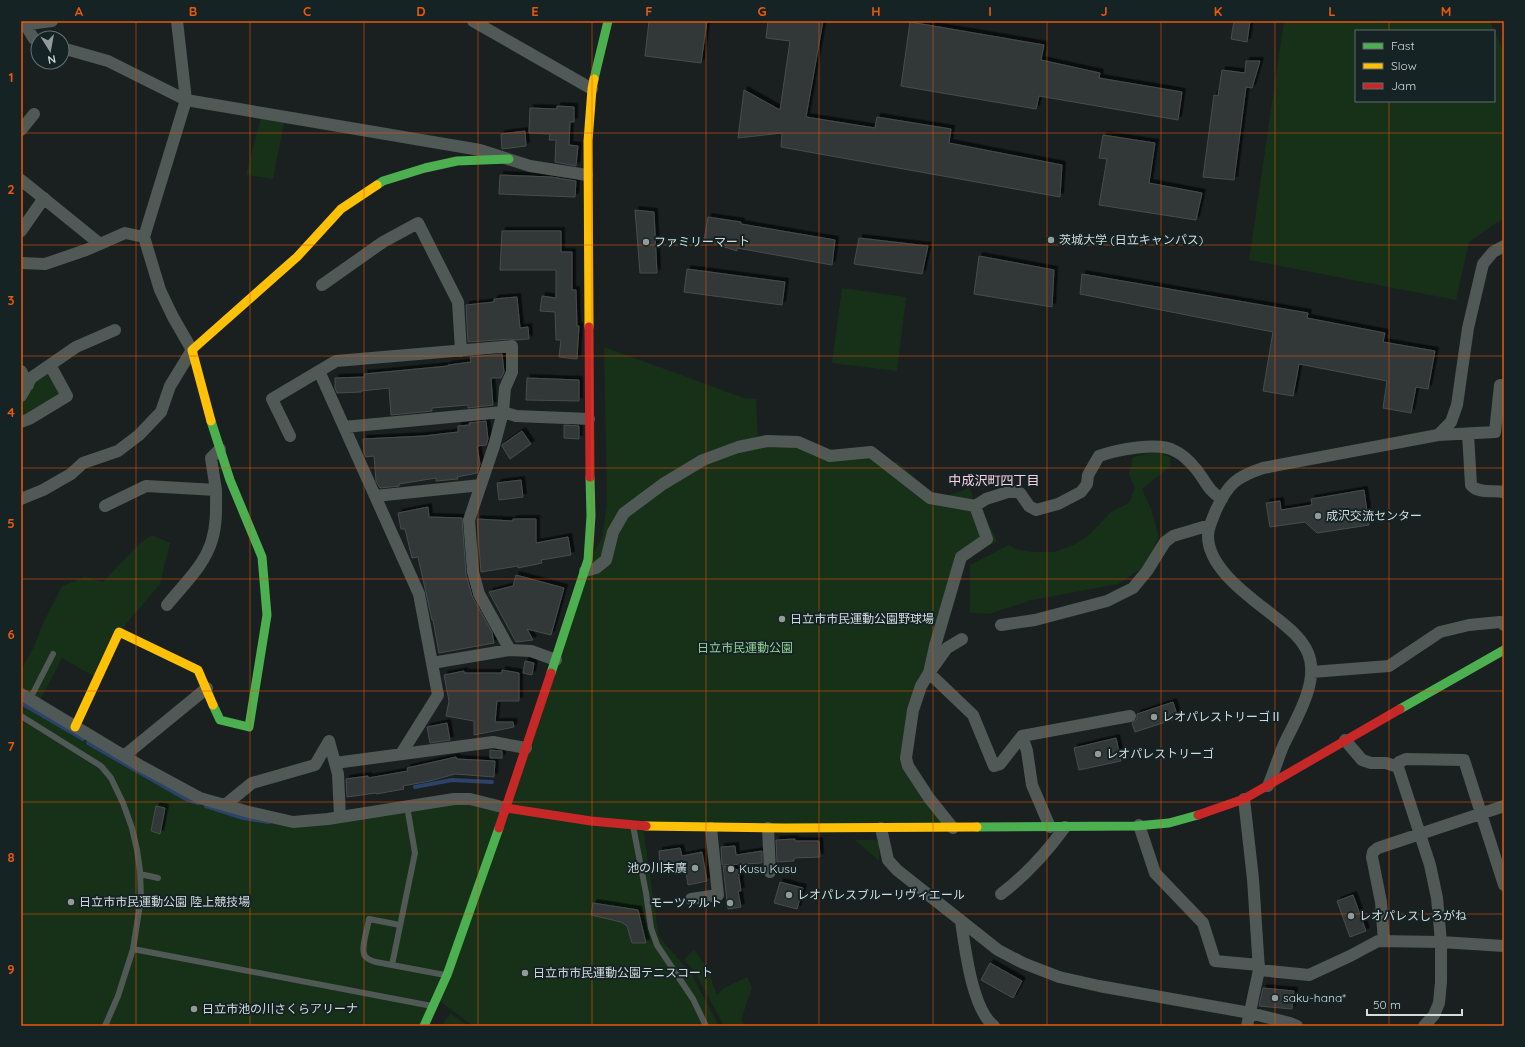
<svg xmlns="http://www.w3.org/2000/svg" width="1525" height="1047" viewBox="0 0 1525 1047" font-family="Quicksand,'Noto Sans JP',sans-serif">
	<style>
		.green { fill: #163118; fill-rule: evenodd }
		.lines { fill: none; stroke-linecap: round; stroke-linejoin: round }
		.stream { stroke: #2b4369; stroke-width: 4 }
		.building { fill: #323738; stroke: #474c4d; filter: url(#shadow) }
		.lane { stroke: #505956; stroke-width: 6 }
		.street { stroke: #505956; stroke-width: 12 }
		.fast { stroke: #4caf50; stroke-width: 9 }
		.slow { stroke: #ffc107; stroke-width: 9 }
		.jam { stroke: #c62828; stroke-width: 9 }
		.grid { fill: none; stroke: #e8590c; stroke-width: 1; stroke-opacity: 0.55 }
		.poi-dot { fill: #929a9a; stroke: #162324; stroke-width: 1.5 }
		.labels { text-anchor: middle; stroke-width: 4; stroke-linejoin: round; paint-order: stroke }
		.poi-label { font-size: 12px; fill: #d3dbdc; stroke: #162324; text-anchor: start }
		.park-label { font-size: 12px; fill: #92d094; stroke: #162324 }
		.neighbourhood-label { font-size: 13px; fill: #fccfe8; stroke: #162324 }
		.neatline { fill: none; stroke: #e8590c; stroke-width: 1.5 }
		.grid-label { font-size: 13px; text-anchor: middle; font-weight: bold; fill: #e8590c }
	</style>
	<defs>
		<filter id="shadow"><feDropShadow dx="3.5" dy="-3.5" stdDeviation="0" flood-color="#0009"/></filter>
	</defs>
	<rect width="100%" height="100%" fill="#1a2020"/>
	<!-- green -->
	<path class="green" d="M1284 21H1490L1504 52V219L1496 223 1469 242 1456 300 1249 260ZM1356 31H1494V101H1356Z
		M261 117 284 123 273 179 246 175Z
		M842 288 906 297 897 371 832 363Z
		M604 347 744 398 756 399 758 436 766 443 851 453 898 462 938 499 970 488 975 506 981 509 997 541 965 559 917 699 908 766 949 828 643 827 659 937 690 972 719 1026H473L437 999 424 1026H21V670L35 645 42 625 62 586 85 577 103 582 140 543 152 535 170 543 160 584 119 632 97 678 62 658 38 704 200 798 293 822 454 799 506 808 588 560 602 539 607 503Z
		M50 365 67 396 21 422V396Z
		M1156 452 1170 457 1171 466 1142 489 1151 509 1159 537 1146 565 1118 584 1032 600 989 614 970 613V565L1009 545 1015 549 1033 552H1054L1076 544 1090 534 1111 512 1129 503 1135 488 1129 474 1133 457Z
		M855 840H875L879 844V861Z
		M694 950 706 966 717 995 724 988 747 977 752 987 741 1020 745 1026H724L694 971 684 960Z
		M450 1013 468 1026H442Z"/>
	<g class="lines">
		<!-- stream -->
		<path class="stream" d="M21 703 83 739
			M88 743 186 799 198 803
			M415 787 452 780 492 782
			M206 806 243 818 269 822"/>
	</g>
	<!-- building -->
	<path class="building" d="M649 21H707L701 63 645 56Z
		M768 21H823L806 117 875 128 877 117 951 129 949 143 1062 165 1060 197 781 147 782 133 738 138 744 90 780 110 790 41 766 38Z
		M1234 21H1250L1247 42 1231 39Z
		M910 22 1044 45 1041 60 1100 73 1099 78 1182 92 1178 120 1039 96 1036 109 901 86Z
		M1246 61H1260L1252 88 1246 87 1234 180 1203 177 1214 95 1218 96 1222 70 1245 73Z
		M557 106 574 107V122H570L569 145 578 146 576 166 555 162 556 140H549L550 134 529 133 530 108 557 109Z
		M525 131 526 146 502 149 501 134Z
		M1103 135 1155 143 1149 183 1202 193 1196 220 1099 205 1107 159 1099 158Z
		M500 175 551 177 576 181 575 197 499 194Z
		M635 210 654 212 657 273H640Z
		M708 217 741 222V224L835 240 832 265 737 248V251L704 240Z
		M502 231H561V252H572V290H576L577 326H579L577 359 559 357 561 340H556L555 312 540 311 542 296 556 298V270H500Z
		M859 238 928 246 922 274 854 264Z
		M979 256 1054 270 1052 307 974 294Z
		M687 269 785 282 782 305 684 292Z
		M1082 274 1308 313 1307 318 1385 333 1383 342 1435 351 1428 389 1416 387 1411 413 1383 408 1387 381 1299 364 1293 396 1263 391 1273 332 1080 294Z
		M517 297 520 328 528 327 529 339 516 340 511 339 468 342 466 305 494 302V299Z
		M502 354 504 372 501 378H491L493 405 468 408V405L432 408V411L391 415 389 388 361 391V392L337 393 335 388V378L365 377 364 374 448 366V365L471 362 470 357Z
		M527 378 579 380V401L526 400Z
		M486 421 488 439 486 445 477 446 480 464 477 473 457 477 458 479 436 481V478L399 484V486L380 488 376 481 374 456 366 457 364 452 363 439 424 436 458 432V426L470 425 469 423Z
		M564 425 579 426V439L564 438Z
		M522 431 531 444 510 459 502 446V445Z
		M521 480 523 497 499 500 497 483Z
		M1364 490 1369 525 1317 533 1305 522 1270 527 1266 503 1280 501 1281 510 1312 505 1311 499Z
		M428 507 429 517 462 518 466 574 472 596 492 632 494 643 439 653 433 620H432L418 557 412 558 405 529H401L398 513Z
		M477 519 513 521V519H536V543L568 537 571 555 541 560 542 563 518 568V566L481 572Z
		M516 575 564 588 551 635 527 629 533 640 516 642 489 592 513 586Z
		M525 661 534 663 532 675 523 673Z
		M502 670 519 673V701H497L495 722H513L514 727 474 735V721L446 716 449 701 444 675 464 671V673H502Z
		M1173 702 1178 718 1135 732 1132 723 1137 719V714Z
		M447 723 450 740 430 743 427 727Z
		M1116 738 1121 761 1079 770 1074 748Z
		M490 750 502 751V758H490Z
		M456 757 457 759 495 761 494 777 455 774 430 781 403 786 404 789 376 794V793L347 797 346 779 368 776V778L408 771 407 768Z
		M156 806 165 808 160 834 151 831Z
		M795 839V841H819L820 857 794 858V861L777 862 776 840Z
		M735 846 736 855 762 851V863L722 865 721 847Z
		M680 848 682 856 702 852 707 881 688 885 685 865 660 868 659 851Z
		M723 866 738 870 741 891H738L741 907 728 909Z
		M780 882 803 888 797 909 774 903Z
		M1353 895 1366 931 1350 937 1337 901Z
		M593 903 638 910 646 943H632L627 926 621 922 591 915Z
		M990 963 1022 981 1013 998 981 980Z
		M1263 988 1294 991 1292 1009 1259 1006Z"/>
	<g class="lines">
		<!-- lane -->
		<path class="lane" d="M30 699 53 654
			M21 716 101 766 111 778 123 803 132 828 137 850 140 871 141 898 133 949 432 1006
			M633 826 646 893 651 928 657 945 693 999 706 1026
			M140 874 158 878
			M400 925 369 919C368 927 360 950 365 956 368 960 372 961 376 962L445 975
			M392 965 415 853 407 806
			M105 1026 118 996 133 949"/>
		<!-- street -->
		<path class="street" d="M473 21 592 89
			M25 24 34 39 38 41
			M21 25 52 21
			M62 48 108 61 186 100 480 150 530 166 587 175
			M21 130 34 114
			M21 180 100 244 86 250 45 264 21 263
			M21 231 44 198
			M100 244 125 233 144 237
			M322 285 383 242 418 223 458 302 461 351
			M21 371 28 385
			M319 371 419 594 438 695 401 754
			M21 396 31 378 76 347 115 330
			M21 422 29 419 67 396 50 365
			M344 427 503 412 516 416 589 419
			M1468 434 1471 485C1478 494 1494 490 1504 492
			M1438 435 1495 432 1500 385H1504
			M290 436 272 399 336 361 512 346V372L505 388 503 412 494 446 469 520 473 572 479 594 510 650
			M375 496 481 485
			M21 499 43 490 71 474 83 463 118 451 139 435 161 412 170 386 192 350 173 317 160 290 144 237 186 100 177 21
			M105 506 146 486 216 490 211 458 220 449
			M585 571 596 568 606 560 613 532 624 513 663 484 703 460 738 447 767 441 798 442 830 456 871 452 930 498 975 506 986 499 1011 491 1020 493 1029 506 1036 510 1058 504 1081 492 1087 484 1088 475 1099 456C1116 450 1159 441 1175 451 1182 454 1191 463 1196 469 1205 480 1208 491 1222 499
			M167 605C183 585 205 565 212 540 217 524 216 507 216 490
			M1001 625 1035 620 1107 601 1133 588 1147 571 1165 542 1173 536 1210 525
			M962 639 947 648 929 673 973 715 994 766 1000 764 1022 736 1027 751 1032 785 1050 827
			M432 663 510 650 531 651 556 660
			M1312 672 1389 666 1440 632 1469 625 1500 622 1504 625
			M21 694 139 765 200 798 249 812 293 822 328 819 454 799H470L506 808
			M1022 736 1130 716
			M1345 740 1362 760 1371 763H1386L1398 767
			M124 756 207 688
			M335 763 493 742 526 748
			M1268 786C1274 772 1278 758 1284 744 1296 719 1320 681 1308 653 1302 639 1291 630 1280 621 1256 601 1208 571 1208 536 1208 527 1213 518 1216 510 1228 484 1236 477 1263 468L1438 435 1451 422 1457 405 1468 328 1483 264 1493 252 1504 246
			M1244 799 1253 879 1259 970 1247 1026
			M225 805 252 783 315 765 329 741 338 774 340 817
			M1139 825 1155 873 1203 923 1215 961 1259 965
			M768 828 770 872
			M881 828 888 860 897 870 998 950 1023 963 1059 977 1099 986 1250 1013 1290 1023 1297 1026
			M953 828 929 798 908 766 906 758 913 710 921 686 929 673 935 646 961 557 987 539 975 506
			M1001 894C1026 875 1047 852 1065 827
			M691 899 718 895 711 828
			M961 921C965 948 972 1009 994 1026
			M1384 941 1381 902 1372 857 1373 852 1378 848 1504 806
			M1259 970 1309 975 1350 956 1378 941 1441 942 1504 946
			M1424 1026 1434 1015 1439 1003 1441 982V942L1437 898 1430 865 1398 767 1399 762 1406 759 1464 760 1504 885"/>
		<!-- fast -->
		<path class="fast" d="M594 79 608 21
			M377 185 383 181 425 168 457 161 509 159
			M211 421 230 480 262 557 267 615 249 727 220 720 213 705
			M551 673 588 560 591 516 590 477
			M1400 709 1504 650
			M977 827 1136 826 1169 823 1198 815
			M424 1026 447 975 499 828"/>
		<!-- slow -->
		<path class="slow" d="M589 327 588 141 592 89 594 79
			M211 421 192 350 297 257 341 209 377 185
			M75 727 119 632 198 670 213 705
			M646 826 785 828 977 827"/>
		<!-- jam -->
		<path class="jam" d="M589 327 590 477
			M506 808 591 821 646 826
			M1198 815 1244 799 1400 709
			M499 828 551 673"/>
	</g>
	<!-- grid -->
	<path class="grid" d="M136 21V1026M250 21V1026M364 21V1026M478 21V1026M592 21V1026M706 21V1026M819 21V1026M933 21V1026M1047 21V1026M1161 21V1026M1275 21V1026M1389 21V31M1389 101V1026M21 133H1504M21 245H1504M21 356H1504M21 468H1504M21 579H1504M21 691H1504M21 802H1504M21 914H1504"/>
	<!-- markers -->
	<g class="poi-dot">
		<circle cx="1051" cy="240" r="4"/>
		<circle cx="646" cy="242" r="4"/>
		<circle cx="1318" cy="516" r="4"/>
		<circle cx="782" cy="619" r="4"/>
		<circle cx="1154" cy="717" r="4"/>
		<circle cx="1098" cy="754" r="4"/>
		<circle cx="695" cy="868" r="4"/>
		<circle cx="731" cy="869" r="4"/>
		<circle cx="789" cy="895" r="4"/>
		<circle cx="71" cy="902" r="4"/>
		<circle cx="730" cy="903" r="4"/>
		<circle cx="1351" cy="916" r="4"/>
		<circle cx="525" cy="973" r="4"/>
		<circle cx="1275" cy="998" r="4"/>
		<circle cx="194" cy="1009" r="4"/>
	</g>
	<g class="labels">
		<!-- poi labels -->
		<g class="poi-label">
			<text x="1059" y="244">茨城大学 (日立キャンパス)</text>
			<text x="654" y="246">ファミリーマート</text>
			<text x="1326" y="520">成沢交流センター</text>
			<text x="790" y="623">日立市市民運動公園野球場</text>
			<text x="1162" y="721">レオパレストリーゴⅡ</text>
			<text x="1106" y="758">レオパレストリーゴ</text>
			<text x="687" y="872" text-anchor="end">池の川末廣</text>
			<text x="739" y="873">Kusu Kusu</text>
			<text x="797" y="899">レオパレスブルーリヴィエール</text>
			<text x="79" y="906">日立市市民運動公園 陸上競技場</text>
			<text x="722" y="907" text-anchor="end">モーツァルト</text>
			<text x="1359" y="920">レオパレスしろがね</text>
			<text x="533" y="977">日立市市民運動公園テニスコート</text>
			<text x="1283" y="1002">saku-hana*</text>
			<text x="202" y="1013">日立市池の川さくらアリーナ</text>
		</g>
		<!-- park labels -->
		<g class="park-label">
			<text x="745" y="652">日立市民運動公園</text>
		</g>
		<!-- neighbourhood labels -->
		<g class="neighbourhood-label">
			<text x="994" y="485">中成沢町四丁目</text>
		</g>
	</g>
	<!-- border -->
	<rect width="1525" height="1047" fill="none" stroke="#162324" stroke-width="44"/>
	<!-- legend -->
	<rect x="1355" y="30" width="140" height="72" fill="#162324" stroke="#626d6e"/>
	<rect x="1363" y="43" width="20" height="6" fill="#4caf50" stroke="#626d6e"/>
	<text x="1391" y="50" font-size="12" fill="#d3dbdc">Fast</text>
	<rect x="1363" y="63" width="20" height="6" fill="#ffc107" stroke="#626d6e"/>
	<text x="1391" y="70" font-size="12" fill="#d3dbdc">Slow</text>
	<rect x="1363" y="83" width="20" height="6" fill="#c62828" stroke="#626d6e"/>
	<text x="1391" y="90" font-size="12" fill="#d3dbdc">Jam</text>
	<!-- north arrow -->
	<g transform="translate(50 50) rotate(169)"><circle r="19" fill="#162324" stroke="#626d6e"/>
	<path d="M0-3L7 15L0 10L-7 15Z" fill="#929a9a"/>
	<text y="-6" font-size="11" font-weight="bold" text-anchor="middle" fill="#d3dbdc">N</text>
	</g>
	<!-- scale -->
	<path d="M1367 1009v6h95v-6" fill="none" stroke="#d3dbdc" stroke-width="2"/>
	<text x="1373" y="1009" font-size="12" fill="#d3dbdc" stroke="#162324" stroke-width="3" paint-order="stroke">50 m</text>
	<rect x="22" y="22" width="1481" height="1003" class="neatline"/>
	<g class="grid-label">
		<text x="79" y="16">A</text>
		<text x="193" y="16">B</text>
		<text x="307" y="16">C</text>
		<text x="421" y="16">D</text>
		<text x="535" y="16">E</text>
		<text x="649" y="16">F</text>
		<text x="762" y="16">G</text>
		<text x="876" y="16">H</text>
		<text x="990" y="16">I</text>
		<text x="1104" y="16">J</text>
		<text x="1218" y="16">K</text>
		<text x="1332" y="16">L</text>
		<text x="1446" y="16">M</text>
		<text x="11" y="82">1</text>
		<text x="11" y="194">2</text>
		<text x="11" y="305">3</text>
		<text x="11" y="417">4</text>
		<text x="11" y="528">5</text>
		<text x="11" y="639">6</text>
		<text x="11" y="751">7</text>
		<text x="11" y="862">8</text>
		<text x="11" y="974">9</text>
	</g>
</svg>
